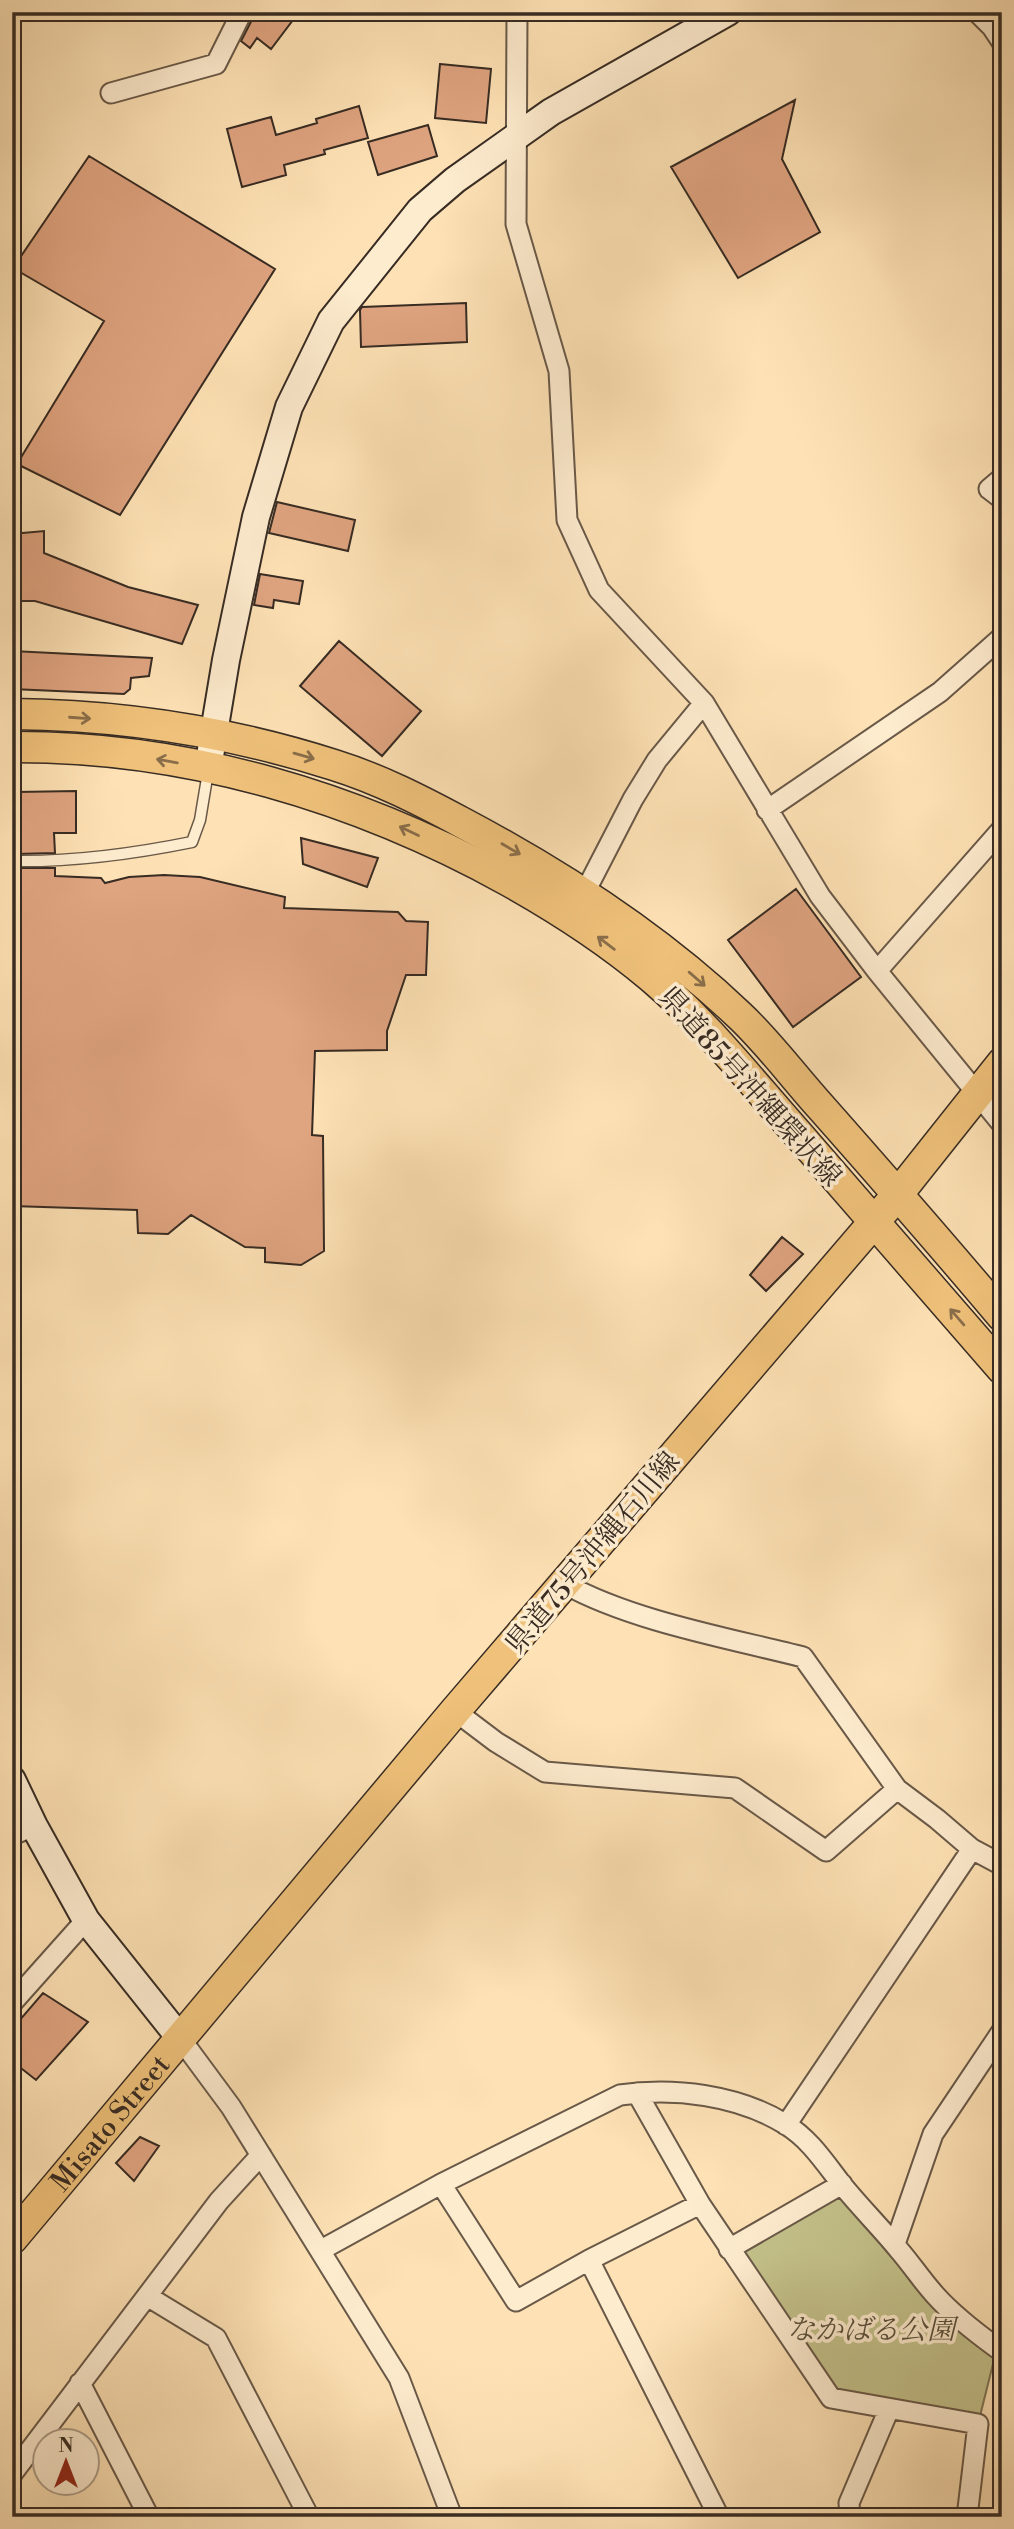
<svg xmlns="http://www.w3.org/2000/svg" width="1014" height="2529" viewBox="0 0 1014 2529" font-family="'Libre Bodoni','Noto Serif JP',serif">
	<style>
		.green { fill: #c4c28b; stroke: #7e7657; stroke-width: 2 }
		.building { fill: #dfa480; stroke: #372b23; stroke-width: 2 }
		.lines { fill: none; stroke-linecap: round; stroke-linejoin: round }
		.lane-casing { stroke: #695948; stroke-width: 13 }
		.street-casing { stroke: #695948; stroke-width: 23 }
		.secondary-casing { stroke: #372b23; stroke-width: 30 }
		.primary-casing { stroke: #372b23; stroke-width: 33 }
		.lane { stroke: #feeccf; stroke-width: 10 }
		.street { stroke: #feeccf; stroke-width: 19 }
		.secondary { stroke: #feeccf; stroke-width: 26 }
		.primary { stroke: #efc17a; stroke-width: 30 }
		.oneway { stroke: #8a6e4a }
		.labels { text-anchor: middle; stroke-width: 7; stroke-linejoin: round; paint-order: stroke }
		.street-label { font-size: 28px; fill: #372b23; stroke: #feeccf }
		.park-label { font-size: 28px; font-style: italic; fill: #5a513d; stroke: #feeccf }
	</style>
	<rect width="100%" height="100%" fill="#fee2b5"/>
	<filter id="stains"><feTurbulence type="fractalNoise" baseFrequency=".00286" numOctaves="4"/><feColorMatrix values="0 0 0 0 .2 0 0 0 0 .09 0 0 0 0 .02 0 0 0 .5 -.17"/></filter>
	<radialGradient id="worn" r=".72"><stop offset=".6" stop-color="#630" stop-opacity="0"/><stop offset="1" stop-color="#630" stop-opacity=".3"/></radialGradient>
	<!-- green -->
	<path class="green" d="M842 2184 997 2348 978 2424 831 2398 729 2249Z"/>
	<!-- building -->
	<path class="building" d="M256 12H299L271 49 257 38 250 48 241 41Z
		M440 64 491 69 486 123 435 118Z
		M795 100 782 159 820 232 738 278 671 167Z
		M359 106 368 138 324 150 325 154 284 165 286 175 242 187 227 129 271 117 276 135 317 123 316 119Z
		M428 125 437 156 378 175 368 142Z
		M89 156 275 269 120 515 17 464 104 321 13 268Z
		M466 303 467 342 361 347 360 310 362 307Z
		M277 502 355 520 348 551 269 533Z
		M44 531V553L128 587 198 605 182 644 35 601H12V534Z
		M260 574 303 581 299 604 274 600 273 608 254 605Z
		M339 641 421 711 382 756 300 686Z
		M12 651 152 658 149 676 131 678 130 689 124 694 12 689Z
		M76 791V833H54L55 853 16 854V792Z
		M301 838 378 858 367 887 303 864Z
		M16 868H55V876L101 878 105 883 129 877 164 875 200 877 285 897 284 908 398 912 406 921 428 922 426 975H406L387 1031V1050L315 1051 312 1135 323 1136 324 1251 301 1265 265 1262V1248L245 1247 191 1215 168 1234 138 1233 137 1210 12 1206V875H17Z
		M796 889 861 977 793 1027 728 940Z
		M782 1237 803 1254 766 1291 750 1275Z
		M43 1993 88 2022 36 2080 12 2061V2029Z
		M140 2137 159 2146 134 2181 116 2163Z"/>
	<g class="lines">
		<!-- lane casing -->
		<g class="lane-casing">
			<path id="lane" d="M12 861C72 862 133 854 192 842L200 820 208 772"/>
		</g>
		<!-- street casing -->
		<g class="street-casing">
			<path id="street" d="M517 12 516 224 559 371 567 520 599 590 704 703 820 896 877 971 1002 1124
				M977 12 992 27 1002 42
				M111 93 216 64 242 12
				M1002 478 989 489 1002 499
				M767 810 940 692 1002 637
				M585 892 633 799 657 760 704 703
				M877 971 1002 829
				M565 1584C632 1621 728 1638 803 1657L897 1789 937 1819 972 1849 1002 1865
				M455 1711 496 1742 545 1772 735 1788 826 1851 897 1789
				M12 1835 34 1826
				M12 2003 86 1920
				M180 2038 231 2107 399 2378 452 2517
				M637 2093 700 2204
				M786 2125 972 1849
				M441 2184 516 2301 589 2260 700 2204 831 2398 978 2424 967 2517
				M895 2244 933 2134 1002 2031
				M729 2249 842 2184
				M321 2250 441 2184 620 2095C674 2087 738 2095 785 2124 810 2139 825 2163 843 2186 861 2208 881 2228 899 2250 912 2265 923 2282 936 2296 954 2316 975 2332 997 2348L1002 2349
				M589 2260 719 2517
				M147 2296 216 2338 309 2517
				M80 2383 149 2517
				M12 2474 219 2201 261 2155
				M850 2517 849 2503 889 2409"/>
		</g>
		<!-- secondary casing -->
		<g class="secondary-casing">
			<path id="secondary" d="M208 768 226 660 256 517 289 407 331 321 420 210 455 180 551 112 728 12
				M12 1780 34 1826 86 1920 180 2038"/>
		</g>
		<!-- primary casing -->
		<g class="primary-casing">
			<g id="primary">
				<path d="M12 714C121 715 231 732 334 765 379 779 420 800 461 822 561 875 657 937 739 1015 768 1042 793 1076 820 1106 881 1175 942 1245 1002 1316"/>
				<path d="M12 747C188 746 357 797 509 881 559 909 607 940 651 977 705 1023 750 1080 797 1133 865 1212 934 1290 1002 1369"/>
				<path id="s1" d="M12 2239 455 1711 898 1194 1002 1063"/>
			</g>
		</g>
		<!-- lane -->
		<use href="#lane" class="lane"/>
		<!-- street -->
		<use href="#street" class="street"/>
		<!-- secondary -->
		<use href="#secondary" class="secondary"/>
		<!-- primary -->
		<use href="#primary" class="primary"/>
	</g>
	<!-- one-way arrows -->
	<defs><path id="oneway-shaft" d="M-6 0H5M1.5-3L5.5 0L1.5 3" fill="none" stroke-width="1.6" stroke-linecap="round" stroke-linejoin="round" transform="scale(1.75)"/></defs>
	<g class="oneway">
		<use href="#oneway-shaft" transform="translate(80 718) rotate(4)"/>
		<use href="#oneway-shaft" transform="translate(304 756) rotate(16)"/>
		<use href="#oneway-shaft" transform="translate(167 761) rotate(-170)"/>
		<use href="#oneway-shaft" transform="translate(409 831) rotate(-154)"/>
		<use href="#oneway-shaft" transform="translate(511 849) rotate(30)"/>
		<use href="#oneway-shaft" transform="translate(606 943) rotate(-143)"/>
		<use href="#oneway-shaft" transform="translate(697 979) rotate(41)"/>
		<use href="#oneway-shaft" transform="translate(957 1317) rotate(-131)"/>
	</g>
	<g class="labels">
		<!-- street labels -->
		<g class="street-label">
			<text transform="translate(751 1086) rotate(48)" y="10">県道85号沖縄環状線</text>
			<text transform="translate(592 1552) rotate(-50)" y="10">県道75号沖縄石川線</text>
			<text dy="10" stroke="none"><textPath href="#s1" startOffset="152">Misato Street</textPath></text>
		</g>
		<!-- park labels -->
		<g class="park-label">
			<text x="871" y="2339">なかばる公園</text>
		</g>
	</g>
	<!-- margin -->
	<rect width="1014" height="2529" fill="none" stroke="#fee2b5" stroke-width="42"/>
	<rect x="14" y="14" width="986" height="2501" fill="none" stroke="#372b23" stroke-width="3.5"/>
	<rect x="21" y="21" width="972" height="2487" fill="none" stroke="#372b23" stroke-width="2"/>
	<!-- north arrow -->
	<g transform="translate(66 2462)"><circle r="33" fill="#feeccf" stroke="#ae9f8a" stroke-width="2"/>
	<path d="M0-5L12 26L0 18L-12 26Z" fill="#8f2418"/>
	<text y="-10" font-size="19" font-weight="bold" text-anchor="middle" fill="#372b23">N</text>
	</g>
	<rect width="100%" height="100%" filter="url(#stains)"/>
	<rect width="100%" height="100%" fill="url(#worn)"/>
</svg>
